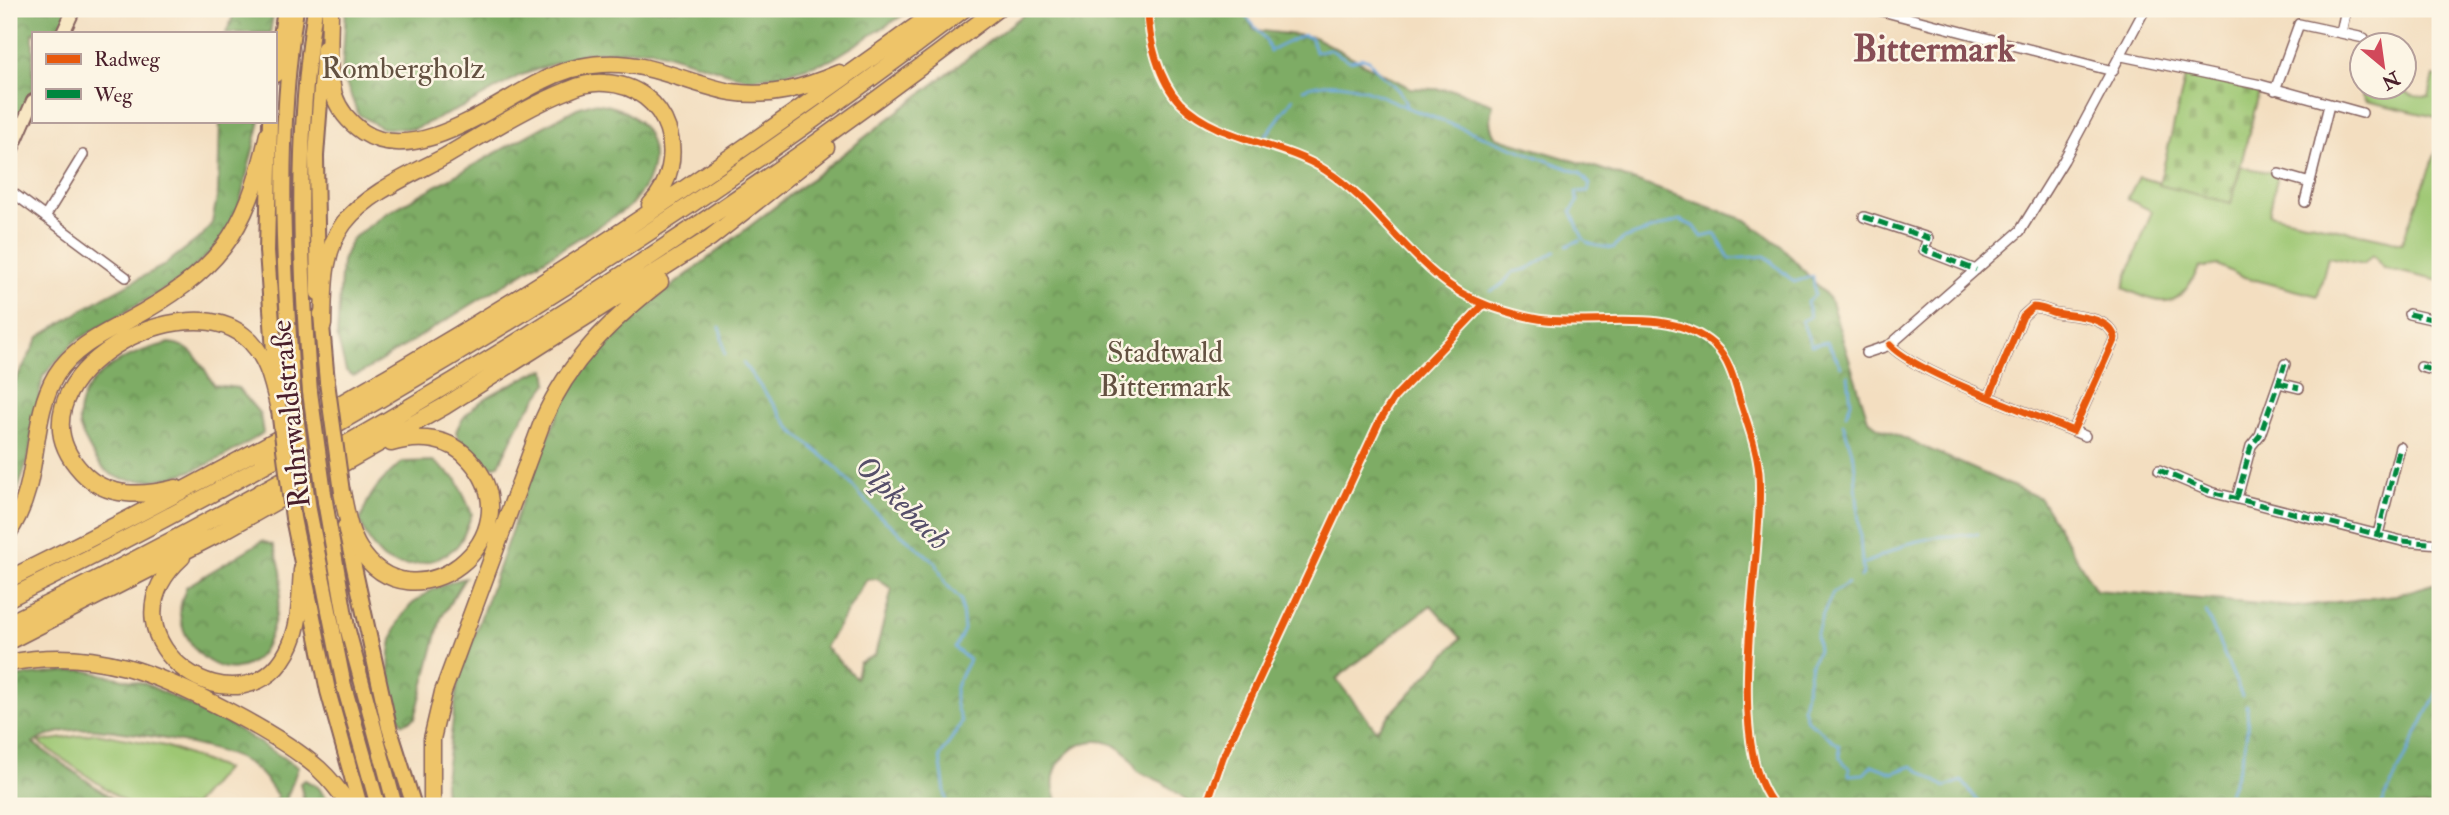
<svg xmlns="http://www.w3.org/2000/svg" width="2449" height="815" viewBox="0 0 2449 815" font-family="'IM FELL Double Pica',serif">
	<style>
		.green { fill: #9ec773; stroke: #74734f; stroke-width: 2 }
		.forest { fill: url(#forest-crowns); stroke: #646648; stroke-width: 2; fill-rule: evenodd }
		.cemetery { fill: url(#cemetery-stones); stroke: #74734f; stroke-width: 2 }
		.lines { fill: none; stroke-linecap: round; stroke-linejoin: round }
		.stream { stroke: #6da9de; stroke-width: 2.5 }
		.minor-casing { stroke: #85625f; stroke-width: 12 }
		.secondary-casing { stroke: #85625f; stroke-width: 16 }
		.trunk-casing { stroke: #85625f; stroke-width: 18 }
		.motorway-casing { stroke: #85625f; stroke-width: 19 }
		.minor { stroke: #fff; stroke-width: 9 }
		.secondary { stroke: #f8e7c3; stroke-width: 12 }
		.trunk { stroke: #eec469; stroke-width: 14 }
		.motorway { stroke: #eec469; stroke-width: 16 }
		.trunk-bridge-casing { stroke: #85625f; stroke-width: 18; stroke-linecap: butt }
		.trunk-bridge { stroke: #eec469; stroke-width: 14 }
		.quiet { stroke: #00873e; stroke-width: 5; stroke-dasharray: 10 5; stroke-linecap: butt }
		.cycleway-casing { stroke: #fcf5e5; stroke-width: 11 }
		.cycleway { stroke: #e8590c; stroke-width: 7 }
		.labels { text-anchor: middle; stroke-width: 5; stroke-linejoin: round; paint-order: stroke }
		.park-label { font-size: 30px; fill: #635141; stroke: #fcf5e5 }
		.street-label { font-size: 30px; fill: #4a1f2b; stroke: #fcf5e5 }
		.water-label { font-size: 32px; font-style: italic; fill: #564f6a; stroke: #fcf5e5 }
		.district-label { font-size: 37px; font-weight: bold; fill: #874e55; stroke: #fcf5e5 }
	</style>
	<defs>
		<pattern id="forest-crowns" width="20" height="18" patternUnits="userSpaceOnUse" patternTransform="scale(1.75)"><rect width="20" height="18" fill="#7eac65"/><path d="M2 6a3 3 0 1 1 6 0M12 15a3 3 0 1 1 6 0" fill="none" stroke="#698b53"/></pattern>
		<pattern id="cemetery-stones" width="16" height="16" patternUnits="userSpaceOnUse" patternTransform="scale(1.75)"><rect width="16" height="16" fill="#9ec773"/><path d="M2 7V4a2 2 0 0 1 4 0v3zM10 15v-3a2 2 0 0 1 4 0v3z" fill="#8aaa64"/></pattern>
	</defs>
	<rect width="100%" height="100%" fill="#fcf5e5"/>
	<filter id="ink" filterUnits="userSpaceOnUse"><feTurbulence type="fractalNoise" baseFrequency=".0143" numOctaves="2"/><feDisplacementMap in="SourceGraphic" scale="14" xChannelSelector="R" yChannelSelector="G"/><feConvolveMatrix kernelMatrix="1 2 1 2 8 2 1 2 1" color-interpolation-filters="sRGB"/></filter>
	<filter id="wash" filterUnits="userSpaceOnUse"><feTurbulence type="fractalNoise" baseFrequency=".00686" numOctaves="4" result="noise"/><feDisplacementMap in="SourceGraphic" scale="28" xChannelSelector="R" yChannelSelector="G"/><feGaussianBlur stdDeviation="1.57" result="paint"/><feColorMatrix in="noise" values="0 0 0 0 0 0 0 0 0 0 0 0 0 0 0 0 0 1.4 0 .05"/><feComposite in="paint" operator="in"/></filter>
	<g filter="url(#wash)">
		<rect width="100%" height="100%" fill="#f3dec0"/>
		<!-- green -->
		<path class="green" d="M2434 76 2440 78V118L2366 101 2362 95 2371 88H2403C2408 97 2419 97 2429 97Z
			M2440 141V281L2383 268 2373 255 2363 264 2328 257 2318 296 2240 276 2218 265 2199 268C2177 310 2166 307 2123 288L2152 211 2127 199 2139 177 2231 203 2241 167 2274 173 2277 178 2269 214 2402 243Z
			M96 733 165 746 225 769 193 806H131L38 742Z"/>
		<!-- forest -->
		<path class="forest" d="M9 9H74L63 33H33V101L9 156Z
			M236 9H274L270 33H226Z
			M346 9H913L831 60 779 75 748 79 650 49 585 53 519 76 465 106 414 129 382 128 358 114 342 73Z
			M1031 9H1244L1254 30 1314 37 1410 88 1455 90 1493 104C1489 116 1488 127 1496 137L1598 168 1746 220 1781 246 1830 299 1868 419 1876 426 2040 498 2096 590 2294 607 2396 595 2440 582V806H1195L1162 782 1137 771C1112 710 1030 753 1060 806H446L444 786 458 682 528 484 563 403 596 350 636 314ZM867 579H877L892 589 875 655 859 663 856 678 825 647ZM1431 605 1461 638 1376 730 1336 679Z
			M593 103C635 106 665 137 648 180 644 190 635 199 629 207L361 373 353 376 346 371 337 336 342 261 352 239 385 214 577 108Z
			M220 121H260L236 218 219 244 180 280 74 342 43 376 28 459 9 517V393L39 337 102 298 163 266 202 236 212 223 218 192Z
			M170 343C195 346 202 366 214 385L238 388 260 414 263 433C223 459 174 487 124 479 110 477 99 465 92 453 88 445 80 433 79 424 75 374 131 352 170 343Z
			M546 370 548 383 522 418 499 465 490 467 462 446 456 432C466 401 510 386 538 371Z
			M433 461 457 480 472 514C467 525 464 540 455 548 438 562 402 573 383 558 372 548 365 535 360 521 369 492 380 482 402 462Z
			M262 541 273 545C276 553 279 562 281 571 284 589 272 641 260 655 228 690 183 651 180 614 179 606 184 595 186 587Z
			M465 578 441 618 415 718 403 724C394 713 391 692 390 678 385 620 411 592 465 578Z
			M83 670 146 684 232 726 298 767 284 806H269L278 797C271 786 260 771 249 764 222 746 130 732 96 729 75 728 51 732 33 743L123 806H9V677Z
			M305 780 318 787 333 806H305L300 783Z"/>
		<!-- cemetery -->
		<path class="cemetery" d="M2186 74 2243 86V89L2253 92 2254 88 2260 89 2231 203 2159 185Z"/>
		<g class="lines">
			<!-- stream -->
			<path class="stream" d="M1240 9 1266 40 1270 51 1303 35 1311 38 1315 52 1329 49 1350 61 1363 58 1369 60C1379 79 1403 85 1406 107L1580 173 1590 184 1588 191 1576 192 1578 202 1571 211C1585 240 1578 245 1613 248L1623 239 1680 220 1695 227 1702 237 1715 234 1730 259 1765 256 1794 282 1813 276 1815 295 1807 302 1810 317 1802 321 1811 345 1827 342 1841 366
				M1303 89C1340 75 1372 92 1406 107
				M1264 138 1293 99
				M1567 246 1580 240
				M1491 291 1501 286 1513 272 1528 269 1556 251
				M720 327 725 354
				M743 363 793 431 837 468 877 514 936 563 945 583 961 600 964 630 955 648 969 660C955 685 949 695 962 722L940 757 947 806
				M1846 414 1851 402 1848 375
				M1843 423 1854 458 1863 575 1860 578
				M1862 565 1907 544 1935 537 1978 534
				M1848 583 1833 593 1822 616 1816 637 1818 650 1811 664 1803 708 1807 720 1839 745 1840 758 1849 768V775L1864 774 1872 765 1893 773 1912 766 1945 787 1962 781 1982 806
				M2206 612 2242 696
				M2223 806C2236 780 2253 732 2246 705
				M2381 806 2440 687"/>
		</g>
	</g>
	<g filter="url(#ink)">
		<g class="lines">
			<!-- minor casing -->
			<g class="minor-casing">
				<path id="minor" d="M1874 9 2113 71
					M2341 33 2346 9
					M2122 56 2261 85 2362 113
					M2275 90 2299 24 2364 38
					M2279 174 2310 183
					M9 190 126 277
					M2305 202 2329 105
					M45 217 83 155
					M1864 217 1928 238 1924 250 1976 270
					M2409 314 2440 321
					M1890 345C1914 372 2033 414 2073 431L2115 338C2109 316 2074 316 2056 313 2048 311 2042 307 2033 307L2023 316 1990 395
					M1866 353 1890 345 2020 231 2064 160 2145 9
					M2421 367 2440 372
					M2279 383 2299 388
					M2073 431 2085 436
					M2159 470 2211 492 2402 541 2440 544
					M2237 498 2251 446 2260 435 2285 364
					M2378 534 2400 447"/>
			</g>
			<!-- secondary casing -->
			<g class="secondary-casing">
				<path id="secondary" d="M63 33 74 9
					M9 156 33 101"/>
			</g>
			<!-- trunk casing -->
			<g class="trunk-casing">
				<path id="trunk" d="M275 75 285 9
					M270 121 267 251 276 381
					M318 293 316 156 324 48
					M321 314 327 382
					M310 392C300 263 295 137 315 9
					M294 401C283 271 276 139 296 9
					M325 501 347 627 395 806
					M309 510 344 686 378 806
					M293 518 328 691 360 806
					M345 526 389 727 414 806"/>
			</g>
			<!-- motorway casing -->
			<g class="motorway-casing">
				<path id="motorway" d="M330 10C330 38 327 68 334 95 339 110 350 123 363 132 416 167 494 104 542 81 561 71 581 65 603 64 649 61 688 84 731 92 770 98 804 88 839 73
					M323 325C324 289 322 253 344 223 368 192 413 174 446 156 486 133 526 107 569 90 580 85 593 82 605 83 670 86 692 161 650 205
					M176 488C144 496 107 499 82 472 1 386 174 283 243 335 267 353 273 383 279 410
					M342 492C346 511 349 532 359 548 412 634 539 536 470 460 450 437 419 435 391 443
					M9 532C43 480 28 422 56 375 72 349 101 335 127 321 218 271 246 236 268 134
					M182 557C89 641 248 746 291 644 301 621 300 594 302 570
					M9 579C221 475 428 360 625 229 732 158 836 83 940 9
					M9 598C345 433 666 236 964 9
					M9 623C358 453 689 246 997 9
					M9 641 218 534 445 406 710 238 826 147
					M9 663C47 655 88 657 126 667 176 681 280 734 319 769 331 780 341 793 350 806
					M432 806V739L443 692 543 420C569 361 610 321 660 282"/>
			</g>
			<!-- minor -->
			<use href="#minor" class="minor"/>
			<!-- secondary -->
			<use href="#secondary" class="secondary"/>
			<!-- trunk -->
			<use href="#trunk" class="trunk"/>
			<!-- motorway -->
			<use href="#motorway" class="motorway"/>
			<!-- trunk-bridge casing -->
			<g class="trunk-bridge-casing">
				<path id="trunk-bridge" d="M327 382 342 492
					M310 392 325 501
					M294 401 309 510
					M279 410 293 518"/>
			</g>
			<!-- trunk-bridge -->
			<use href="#trunk-bridge" class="trunk-bridge"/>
			<!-- quiet -->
			<path class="quiet" d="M1864 217 1928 238 1924 250 1976 270
				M2409 314 2440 321
				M2421 367 2440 372
				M2279 383 2299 388
				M2159 470 2211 492 2402 541 2440 544
				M2237 498 2251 446 2260 435 2285 364
				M2378 534 2400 447"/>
			<!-- cycleway casing -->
			<g class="cycleway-casing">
				<path id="cycleway" d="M1148 9C1148 39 1159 81 1180 103 1219 142 1280 141 1325 170 1385 208 1419 282 1489 306 1507 312 1527 318 1546 320 1599 326 1670 306 1714 345 1730 360 1735 383 1741 404 1748 425 1757 450 1759 473 1765 558 1720 741 1775 806
					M1890 345C1914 372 2033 414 2073 431L2115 338C2109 316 2074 316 2056 313 2048 311 2042 307 2033 307L2023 316 1990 395
					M1206 806 1223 757 1379 422 1394 398 1484 304"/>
			</g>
			<!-- cycleway -->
			<use href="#cycleway" class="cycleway"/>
		</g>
	</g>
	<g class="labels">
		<!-- park labels -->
		<g class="park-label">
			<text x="403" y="78">Rombergholz</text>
			<text x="1165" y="362">Stadtwald<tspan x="1165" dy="34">Bittermark</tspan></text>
		</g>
		<!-- street labels -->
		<g class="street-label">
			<text transform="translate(290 414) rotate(-96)" y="10">Ruhrwaldstraße</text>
		</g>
		<!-- water labels -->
		<g class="water-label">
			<text transform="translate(903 502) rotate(45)" y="11">Olpkebach</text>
		</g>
		<!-- district labels -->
		<g class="district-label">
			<text x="1934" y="61">Bittermark</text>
		</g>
	</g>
	<!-- margin -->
	<rect width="2449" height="815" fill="none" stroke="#fcf5e5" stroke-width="35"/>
	<!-- legend -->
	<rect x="32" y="32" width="245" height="91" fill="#fcf5e5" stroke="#b59f9b" stroke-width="2"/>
	<rect x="46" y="54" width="35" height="10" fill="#e8590c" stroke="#b59f9b" stroke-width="2"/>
	<text x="94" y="66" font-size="21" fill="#4a1f2b">Radweg</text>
	<rect x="46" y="89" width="35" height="10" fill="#00873e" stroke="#b59f9b" stroke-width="2"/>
	<text x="94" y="102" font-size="21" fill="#4a1f2b">Weg</text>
	<!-- north arrow -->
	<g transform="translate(2383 66) rotate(151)"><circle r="33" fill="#fcf5e5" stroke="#b59f9b" stroke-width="2"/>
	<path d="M0-5L12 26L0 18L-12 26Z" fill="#d1495b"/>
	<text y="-10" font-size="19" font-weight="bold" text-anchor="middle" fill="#4a1f2b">N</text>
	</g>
</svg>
